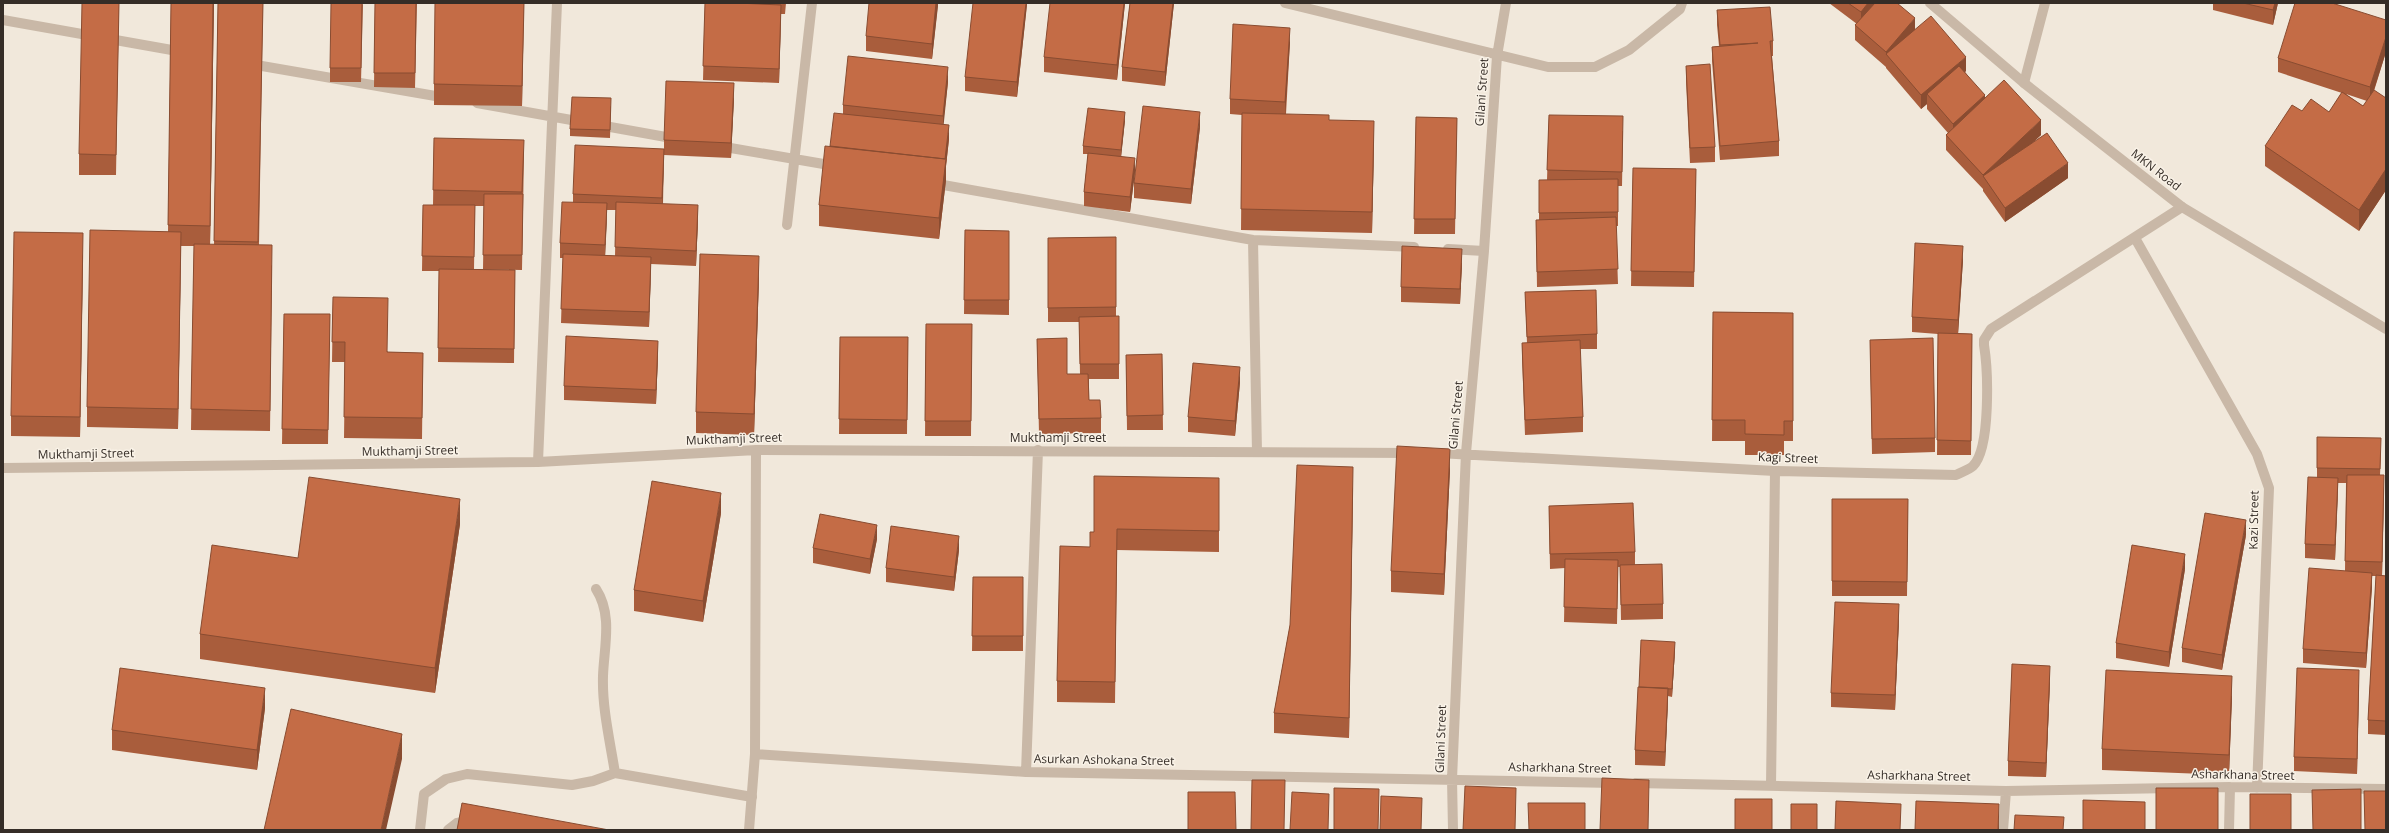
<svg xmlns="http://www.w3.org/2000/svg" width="2389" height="833" viewBox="0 0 2389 833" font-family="'Open Sans',sans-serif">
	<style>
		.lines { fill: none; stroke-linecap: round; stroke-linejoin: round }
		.service { stroke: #c9b8a7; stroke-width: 10 }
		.minor { stroke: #c9b8a7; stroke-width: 10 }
		.tertiary { stroke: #c9b8a7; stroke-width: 10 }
		.wall { fill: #a95d3c; fill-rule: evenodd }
		.shaded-wall { fill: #894c31 }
		.building { fill: #c46c46; stroke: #894c31 }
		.labels { text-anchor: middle; stroke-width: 3; stroke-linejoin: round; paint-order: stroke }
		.street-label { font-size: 12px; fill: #352d27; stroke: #f9f2e7 }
	</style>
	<rect width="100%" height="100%" fill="#f1e8db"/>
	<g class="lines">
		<!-- service -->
		<path class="service" d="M596 589C613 615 604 647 603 676 602 708 610 741 615 773L752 797
			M420 830 424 794 446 779 467 774 572 785 593 781 615 773
			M448 830 457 823 472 820"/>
		<!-- minor -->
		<path class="minor" d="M1285 3 1548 67H1595L1629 50 1680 9 1682 3
			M3 20 183 52
			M250 64 447 98
			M2024 83 2045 3
			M477 103 677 139
			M719 146 835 166
			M932 183 1253 240 1414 247
			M787 225 812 3
			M2135 238 2257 454 2269 488 2257 788
			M1253 240 1257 452
			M1448 249 1484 251
			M1438 453 1775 471 1956 475C1961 472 1969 470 1973 466 1991 448 1988 370 1984 345V340L1991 329 2182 207
			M538 462 557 3
			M3 468 538 462 756 450 1410 453
			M755 754 1026 772 1614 783
			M1026 772 1038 450
			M1636 783 2006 791 2230 787 2386 789
			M1771 786 1775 471
			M749 830 755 754 756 450
			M1453 830 1452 779 1466 453 1484 251 1497 56 1506 3
			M2003 830 2006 791
			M2229 830 2230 787"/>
		<!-- tertiary -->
		<path class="tertiary" d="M1930 3 2024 83 2182 207 2386 329"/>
	</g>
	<!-- wall -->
	<path class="wall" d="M119 3 116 175H79V154Z
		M171 3H214L210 245H214L218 3H263L259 245 272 266 270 431 191 430 194 246H181L178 429 87 427V407L168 232Z
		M363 3 361 82H330V68Z
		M375 3H417L415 88 374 87Z
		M524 3 522 106 434 105V84Z
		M705 3H786L785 14H781L779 83 703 80Z
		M938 3 932 59 866 51V36Z
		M1027 3 1017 97 965 91V77Z
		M1125 3 1117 80 1044 72V57Z
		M1130 3H1174L1165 86 1122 81V67Z
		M1829 3H1897L1915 30 1966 71 1965 72 1985 98 2041 135 2031 144 2068 178 2005 222 1983 191V189L1946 150V135L1948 133 1927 109V104L1921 109 1886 68V66V67L1855 40V25L1857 24Z
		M2213 3H2278L2273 25 2213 10Z
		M1717 10 1773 41V56H1772L1779 141V156L1720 160 1712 61V47L1719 46 1717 25Z
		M2386 20V52L2374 91 2386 98V190L2359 231 2265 166V146L2302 111 2329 112 2342 93 2278 72V58ZM2346 94 2367 101 2363 106Z
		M1290 42 1286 114 1329 120 1374 142 1372 233 1241 230 1242 115 1230 114V99Z
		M1686 66 1715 147V162L1690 163 1686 81Z
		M948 82 943 124 949 139 946 166V180L939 239 819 226V205L830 146 843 114V105Z
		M734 98 731 158 664 155 663 204 698 220 696 266 651 264 649 327 561 323 563 258H560V243L573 202V194L664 149V140ZM607 210H616L615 256 605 255Z
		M611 106 610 138 570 136V129Z
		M1549 115 1623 131 1622 186H1618V226H1616L1618 284 1537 287 1536 220H1539V180H1547Z
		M1416 117 1457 118 1455 234H1414Z
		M1125 120 1121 156 1135 172 1130 212 1084 206V192L1088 154H1083V146Z
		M1200 127 1191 204 1134 198V183Z
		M434 138 524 154 522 270 483 269 484 206H475L474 269 515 270 514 363 438 362 439 271H422L423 205H433Z
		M1633 168 1696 169 1694 287 1631 286Z
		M965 230 1009 231V315L964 314Z
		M1116 237V316H1119V379H1089V400L1101 418V433L1039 434 1037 339 1067 374H1080L1079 322H1048V238Z
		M83 254 80 437 11 436V416Z
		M1963 260 1958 333 1972 334 1971 455H1937L1938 334 1912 332V317Z
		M1462 263 1460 304 1401 302V287Z
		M759 276 754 435 696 433V412Z
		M1525 292 1597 334V349H1580L1583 417V432L1525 435 1522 358V343H1527Z
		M333 297 388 352 423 353 422 439 344 438 345 362H332Z
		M1713 312 1793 313V441H1784V455H1745V441H1712Z
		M284 314H330L328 444H282Z
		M926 324H972L971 436H925Z
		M840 337H908L907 434H839Z
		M1870 340 1935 438V452L1872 454Z
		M1162 354 1163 430H1127L1126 355Z
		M658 355 656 404 564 400V386Z
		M1240 382 1235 436 1188 432V417Z
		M2317 437 2381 453 2380 475 2384 490 2382 575 2386 576V735L2368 734V720L2376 576H2372V587L2366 668 2303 663V649L2345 571 2346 483H2338L2335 560 2305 558V544L2317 477Z
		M1450 469 1444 595 1391 592V571Z
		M1219 478V552L1117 550 1115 703 1057 702V681L1094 532Z
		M1353 487 1349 738 1274 733V713L1290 625Z
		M1832 499H1908L1907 596H1832Z
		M1549 506 1635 552V565L1663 604V619L1621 620 1620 567H1618L1617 624 1564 622 1565 568 1550 569Z
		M721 513 703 622 634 611V590Z
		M460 524 435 693 200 659V634L298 558Z
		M2246 535 2222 670 2182 662V648Z
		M877 539 870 574 813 563V548Z
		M959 550 954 591 886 582V568Z
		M2185 569 2169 667 2116 658V643Z
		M973 577H1023V651H972Z
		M1899 619 1895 710 1831 707V693Z
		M1675 650 1672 697 1668 696 1665 766 1635 765V750L1639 687Z
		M2050 681 2046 777 2008 776V761Z
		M2359 684 2357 774 2294 771V757Z
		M2232 696 2229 775 2102 770V749Z
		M265 708 257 770 112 750V730Z"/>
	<!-- shaded-wall -->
	<path class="shaded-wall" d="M213 3H214L210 247V226Z
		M524 3 522 106V86Z
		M936 3H938V6L932 59V44Z
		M1026 3H1027V5L1017 97V82Z
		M1124 3H1125L1117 80V65Z
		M1173 3H1174L1165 86V72Z
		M1868 3H1878L1861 27V12Z
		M2275 3H2278L2273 25V10Z
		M781 5V19L779 83V69Z
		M1915 18V33L1886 54V67V52Z
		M1290 28V42L1285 117V102Z
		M2386 37V52L2370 102V87Z
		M1966 57V71L1932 100 1927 94V104L1921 109V95Z
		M948 67V82L943 131V116Z
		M734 83V98L731 158V143Z
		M1985 95V110L1953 138V124Z
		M1125 112V120L1121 158V150Z
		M1200 112V127L1191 204V189Z
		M2041 120V135L1989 184 1983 176V189V175Z
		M1374 121V142L1372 233V212Z
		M949 125V139L946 166V180L939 239V218L945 159Z
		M664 149V163L662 212V198Z
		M1135 158V172L1130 212V197Z
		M2068 163V178L2005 222V208Z
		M2386 169V190L2359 231V210Z
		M607 203V218L605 259V245Z
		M698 205V220L696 266V251Z
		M181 232V253L178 429V409Z
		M83 233V254L80 437V417Z
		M1963 246V260L1958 335V320Z
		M1462 249V263L1460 304V289Z
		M759 256V276L754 435V414Z
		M651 257V272L649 327V312Z
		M658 341V355L656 404V390Z
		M1240 367V382L1235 436V421Z
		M1450 449V469L1444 595V574Z
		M1353 467V487L1349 738V718Z
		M2384 475V490L2382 576V562Z
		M2338 478V493L2335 560V545Z
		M721 493V513L703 622V601Z
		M460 499V524L435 693V668Z
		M2246 520V535L2222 670V655Z
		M877 525V539L870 574V559Z
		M959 536V550L954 591V577Z
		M2185 554V569L2169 667V652Z
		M2372 573V587L2366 668V653Z
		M1899 604V619L1895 710V695Z
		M1675 642V650L1672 697V689Z
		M2050 666V681L2046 777V763Z
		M2359 670V684L2357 774V759Z
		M2232 676V696L2229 775V755Z
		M265 688V708L257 770V750Z
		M1668 688V703L1665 766V752Z
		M402 734V759L386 830H381Z
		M1999 804V830H1998Z"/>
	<!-- building -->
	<path class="building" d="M82 3H119L116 155 79 154Z
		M171 3H213L210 226 168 225Z
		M218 3H263L258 242 214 241Z
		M331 3H362L361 68H330Z
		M375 3H416L415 73H374Z
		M435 3H524L522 86 434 84Z
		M705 3H737L781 5 779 69 703 66Z
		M869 3H936L932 44 866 36Z
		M973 3H1026L1017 82 965 77Z
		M1050 3H1124L1117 65 1044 57Z
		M1130 3H1173L1165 72 1122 67Z
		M1848 3H1868L1861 12Z
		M1875 3H1897L1915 18 1886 52 1855 25Z
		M2243 3H2275L2273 10Z
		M2295 3H2332L2386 20V37L2370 87 2278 58Z
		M1770 7 1773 41H1770L1779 141 1720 146 1712 47 1758 43 1720 45 1717 10Z
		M1931 16 1966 57 1921 95 1886 54Z
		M1233 24 1290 28 1285 102 1230 99Z
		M848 56 948 67 943 116 843 105Z
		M1710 64 1715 147 1690 148 1686 66Z
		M1959 66 1985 95 1953 124 1927 94Z
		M2004 80 2041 120 1983 175 1946 135Z
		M666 81 734 83 731 143 664 140Z
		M2374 90 2386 98V169L2359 210 2265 146 2292 105 2302 111 2311 99 2329 112 2342 92 2363 106Z
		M572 97 611 98 610 130 570 129Z
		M1143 106 1200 112 1191 189 1134 183Z
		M1088 108 1125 112 1121 150 1083 146Z
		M834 113 949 125 945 159 830 146Z
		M1242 113 1329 115V120L1374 121 1372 212 1241 209Z
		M1549 115 1623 116 1622 172 1547 170Z
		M1416 117 1457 118 1455 219H1414Z
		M2047 133 2068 163 2005 208 1983 176Z
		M434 138 524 140 522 192 433 190Z
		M575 145 664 149 662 198 573 194Z
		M825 146 946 159 939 218 819 205Z
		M1088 153 1135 158 1130 197 1084 192Z
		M1633 168 1696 169 1694 272 1631 271Z
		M1618 179V212L1539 213V180Z
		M484 194H523L522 255H483Z
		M562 202 607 203 605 245 560 243Z
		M616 202 698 205 696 251 615 247Z
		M423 205H475L474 257 422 256Z
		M1616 217 1618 269 1537 272 1536 220Z
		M90 230 181 232 178 409 87 407Z
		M965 230 1009 231V300H964Z
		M14 232 83 233 80 417 11 416Z
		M1116 237V307L1048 308V238Z
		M1915 243 1963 246 1958 320 1912 317Z
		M194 244 272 245 270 411 191 409Z
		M1402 246 1462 249 1460 289 1401 287Z
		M563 254 651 257 649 312 561 309Z
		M700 254 759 256 754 414 696 412Z
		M439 269 515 270 514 349 438 348Z
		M1596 290 1597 334 1527 337 1525 292Z
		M333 297 388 298 387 352 423 353 422 418 344 417 345 342H332Z
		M1713 312 1793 313V421H1784V435L1745 434V420H1712Z
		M284 314H330L328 430 282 429Z
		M1119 316V364H1080L1079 317Z
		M926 324H972L971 421H925Z
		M1938 333 1972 334 1971 441 1937 440Z
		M566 336 658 341 656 390 564 386Z
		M840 337H908L907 420 839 419Z
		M1067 338V374H1088L1089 400H1100L1101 418 1039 419 1037 339Z
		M1933 338 1935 438 1872 439 1870 340Z
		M1580 340 1583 417 1525 420 1522 343Z
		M1162 354 1163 415 1127 416 1126 355Z
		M1193 363 1240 367 1235 421 1188 417Z
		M2317 437 2381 438 2380 469 2317 468Z
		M1397 446 1450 449 1444 574 1391 571Z
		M1297 465 1353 467 1349 718 1274 713 1290 625Z
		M2347 475H2384L2382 562 2345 561Z
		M1094 476 1219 478V531L1117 529 1115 682 1057 681 1060 546 1090 547V532H1094Z
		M309 477 460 499 435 668 200 634 212 545 298 558Z
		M2308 477 2338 478 2335 545 2305 544Z
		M652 481 721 493 703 601 634 590Z
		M1832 499H1908L1907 582 1832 581Z
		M1633 503 1635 552 1550 554 1549 506Z
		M2205 513 2246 520 2222 655 2182 648Z
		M820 514 877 525 870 559 813 548Z
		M891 526 959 536 954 577 886 568Z
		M2132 545 2185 554 2169 652 2116 643Z
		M1565 559 1618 560 1617 609 1564 607Z
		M1662 564 1663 604 1621 605 1620 565Z
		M2309 568 2372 573 2366 653 2303 649Z
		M2376 575 2386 576V721L2368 720Z
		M973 577H1023V636H972Z
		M1835 602 1899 604 1895 695 1831 693Z
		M1641 640 1675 642 1672 689 1639 687Z
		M2012 664 2050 666 2046 763 2008 761Z
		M120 668 265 688 257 750 112 730Z
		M2297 668 2359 670 2357 759 2294 757Z
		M2106 670 2232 676 2229 755 2102 749Z
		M1638 687 1668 688 1665 752 1635 750Z
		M291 709 402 734 381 830H264Z
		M1602 778 1649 780 1648 830H1600Z
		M1252 780H1285L1284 830H1251Z
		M1465 786 1516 788 1515 830H1463Z
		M1334 788 1379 789 1378 830H1334Z
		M2156 788H2218V830H2156Z
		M2361 789V830H2313L2312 790Z
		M2364 791H2386V830H2365Z
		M1188 792H1235L1236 830H1188Z
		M1292 792 1329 794 1328 830H1290Z
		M2250 794H2291V830H2250Z
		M1381 796 1422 798 1421 830H1380Z
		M1735 799H1772V830H1735Z
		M2083 800 2145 802V830H2083Z
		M1836 801 1901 804 1900 830H1835Z
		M1916 801 1999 804 1998 830H1915Z
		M462 803 609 830H457Z
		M1528 803H1585V830H1529Z
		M1791 804H1817V830H1791Z
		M2015 815 2064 817 2063 830H2014Z"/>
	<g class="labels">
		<!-- street labels -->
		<g class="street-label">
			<text transform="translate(1482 92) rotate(-86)" y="4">Gilani Street</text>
			<text transform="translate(2156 170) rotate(38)" y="4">MKN Road</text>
			<text transform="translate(1456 415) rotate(-85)" y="4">Gilani Street</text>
			<text x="1058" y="442">Mukthamji Street</text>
			<text transform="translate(734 439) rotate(-2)" y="4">Mukthamji Street</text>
			<text transform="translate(410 451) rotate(-1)" y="4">Mukthamji Street</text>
			<text transform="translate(86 454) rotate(-1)" y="4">Mukthamji Street</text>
			<text transform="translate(1788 458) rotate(2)" y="4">Kagi Street</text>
			<text transform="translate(2254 520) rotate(-89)" y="4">Kazi Street</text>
			<text transform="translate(1441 739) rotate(-88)" y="4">Gilani Street</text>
			<text transform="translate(1104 760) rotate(1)" y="4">Asurkan Ashokana Street</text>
			<text transform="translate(1560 768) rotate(1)" y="4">Asharkhana Street</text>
			<text transform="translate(2243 775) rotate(1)" y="4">Asharkhana Street</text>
			<text transform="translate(1919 776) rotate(1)" y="4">Asharkhana Street</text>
		</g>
	</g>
	<!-- border -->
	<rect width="2389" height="833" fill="none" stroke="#352d27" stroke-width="8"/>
</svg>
